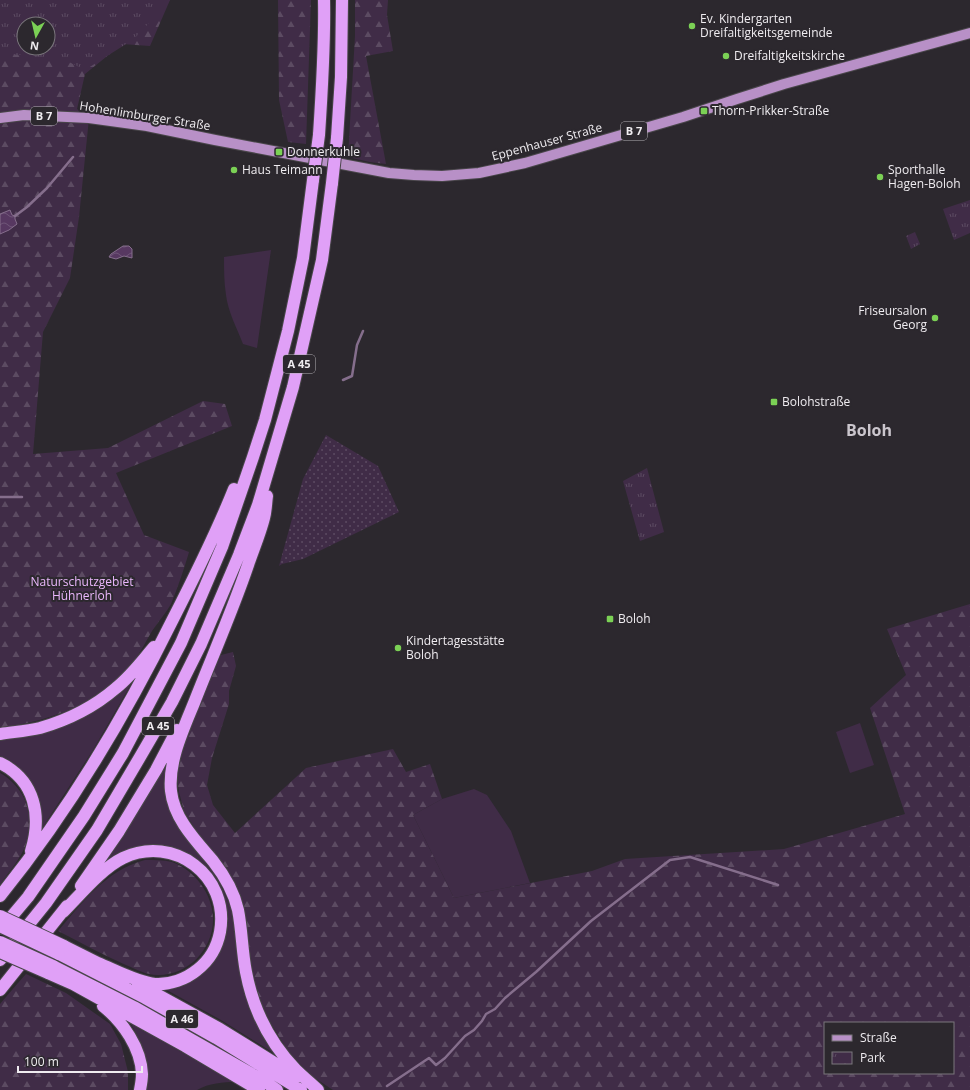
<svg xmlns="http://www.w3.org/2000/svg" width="970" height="1090" viewBox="0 0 970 1090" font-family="'Open Sans',sans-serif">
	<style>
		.grass { fill: #402c47 }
		.forest { fill: url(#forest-firs); fill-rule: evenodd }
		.park { fill: url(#park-tufts); fill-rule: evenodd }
		.garden { fill: url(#garden-dots) }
		.water { fill: url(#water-waves); stroke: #856e8c }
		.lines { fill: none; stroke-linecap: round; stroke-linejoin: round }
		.stream { stroke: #856e8c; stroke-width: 2.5 }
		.major-casing { stroke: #49464a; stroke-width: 12 }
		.highway-casing { stroke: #49464a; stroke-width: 14 }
		.major { stroke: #b890c7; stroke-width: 10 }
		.highway { stroke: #e0a0f7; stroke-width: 12 }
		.highway-bridge-casing { stroke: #49464a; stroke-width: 14; stroke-linecap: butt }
		.highway-bridge { stroke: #e0a0f7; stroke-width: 12 }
		.poi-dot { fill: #7bd155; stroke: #2c282e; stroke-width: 1.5 }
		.labels { text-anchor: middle; stroke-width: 4; stroke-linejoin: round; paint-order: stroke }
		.shield { fill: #2c282e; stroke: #b4b1b6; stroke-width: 1 }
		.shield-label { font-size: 11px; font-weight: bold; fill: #efecf0 }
		.poi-label { font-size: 12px; fill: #efecf0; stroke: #2c282e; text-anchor: start }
		.street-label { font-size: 12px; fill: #efecf0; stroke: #2c282e }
		.park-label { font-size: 12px; fill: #eab7fc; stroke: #2c282e }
		.district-label { font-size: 16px; font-weight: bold; fill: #cbc6cd; stroke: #2c282e }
	</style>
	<defs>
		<pattern id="forest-firs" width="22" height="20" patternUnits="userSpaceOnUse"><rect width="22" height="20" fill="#402c47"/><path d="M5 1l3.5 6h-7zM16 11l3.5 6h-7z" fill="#5c4b62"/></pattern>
		<pattern id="park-tufts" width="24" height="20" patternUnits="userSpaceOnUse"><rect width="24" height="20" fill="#402c47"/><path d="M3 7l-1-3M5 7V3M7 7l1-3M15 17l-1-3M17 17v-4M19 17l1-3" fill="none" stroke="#5c4b62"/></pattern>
		<pattern id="garden-dots" width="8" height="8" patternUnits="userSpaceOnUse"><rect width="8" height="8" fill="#402c47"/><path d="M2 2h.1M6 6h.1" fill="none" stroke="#5c4b62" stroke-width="1.8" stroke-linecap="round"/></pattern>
		<pattern id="water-waves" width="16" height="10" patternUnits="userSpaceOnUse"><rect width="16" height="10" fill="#573861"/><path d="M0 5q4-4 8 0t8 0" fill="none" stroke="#6f5578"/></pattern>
	</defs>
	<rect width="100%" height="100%" fill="#2c282e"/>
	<!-- grass -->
	<path class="grass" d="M271 250 257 348 243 344C237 328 228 312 226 295 224 282 224 270 224 257Z
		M137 674 93 750 41 830C43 816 36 787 26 775 20 767 9 763 0 758V739L67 725 81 719 108 702 124 689Z
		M860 723 874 765 850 773 836 732Z
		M169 759 167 791 217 875 231 908 237 940 280 1057 221 1020 165 989 201 973C207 958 213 943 220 928 222 923 226 916 226 911 226 904 223 896 221 890 208 856 170 839 136 847 124 850 114 858 104 864L144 802Z
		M474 789 487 795 511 831 530 883 454 898 413 815 442 799Z
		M127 1018 236 1082C223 1082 209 1083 197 1090H145C146 1083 147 1075 146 1068 145 1050 137 1033 127 1018Z"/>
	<!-- forest -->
	<path class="forest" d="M0 0H170L150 46 122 44 85 74 77 109 89 118 79 217 70 278 43 332 33 454 108 448 203 401 225 404 232 426 116 473 144 535 189 552C184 569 178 587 171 604 166 613 158 622 152 631 146 641 141 651 135 660 122 676 97 696 79 706 54 717 27 724 0 728ZM24 24H48V48H24Z
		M278 0H311L306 144 288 142 279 100Z
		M355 0H388L387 15 393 51 366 56 386 164 370 162 348 157 355 36Z
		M970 604V1090H333L309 1074 288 1051 270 1022 263 1007 256 989 249 955 219 860 197 832 184 811 179 792 177 778 179 762 185 740 195 713 221 655 233 652 236 666 229 691V704L212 758 207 785 213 805 235 833 306 768 393 749 406 772 430 764 442 799 413 815 454 898 592 871 625 859 784 849 905 814 870 708 906 675 887 629ZM825 1023H953V1073H825Z
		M0 773C11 779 22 791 26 803 31 818 30 838 23 851 17 863 7 874 0 885Z
		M145 860C153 860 163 860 172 862 195 870 214 896 213 921 212 950 188 975 158 975 146 975 136 969 126 965 103 955 80 942 58 931 84 901 105 871 145 860Z
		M26 974 66 993 110 1024 121 1044 128 1072V1090H0V1004L18 983Z"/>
	<!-- park -->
	<path class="park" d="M0 0H170L134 39 85 70 67 61 27 55 0 54ZM24 24H48V48H24Z
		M970 200V233L954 240 943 209Z
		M915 232 920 244 911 249 906 236Z
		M647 468 664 532 640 541 623 481Z"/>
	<!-- garden -->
	<path class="garden" d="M326 435 378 466 399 512 303 559 282 564 279 566 303 479Z"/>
	<!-- water -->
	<path class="water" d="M10 210 12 215 15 216V219L17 224 9 230 0 234V214Z
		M123 246H129L132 249V258L124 256 116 259 109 257 111 254Z"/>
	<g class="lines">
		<!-- stream -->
		<path class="stream" d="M15 216 27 207 47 188 73 157
			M343 380 352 376 357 345 363 331
			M0 497H22
			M387 1086 429 1058 436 1065 445 1058 465 1036 474 1030 482 1021 486 1014 495 1009 505 998 536 972 591 921 670 860 690 857 778 885"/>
		<!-- major casing -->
		<g class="major-casing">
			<path id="major" d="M0 118 24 115 89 118 147 126 215 140 389 173 414 175 442 176 479 173 525 163 683 117 737 99 784 84 970 33"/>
		</g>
		<!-- highway casing -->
		<g class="highway-casing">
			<path id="highway" d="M319 135C322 90 325 45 324 0
				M337 138 341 77 342 0
				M267 496C266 503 266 511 264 518 260 534 253 550 248 565 232 612 212 657 194 703 183 730 168 762 171 791 174 819 196 841 213 861 224 875 234 892 238 910 242 930 242 952 246 972 253 1009 270 1043 296 1070 303 1077 311 1083 318 1090
				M0 734C13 732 27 731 40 728 68 720 94 707 116 688 131 676 142 661 154 647
				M0 763C35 780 42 816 31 851
				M81 886 119 831 156 770 177 730
				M0 896C68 812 124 718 172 621 194 578 216 534 234 489
				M63 912C79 896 102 868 123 858 174 834 230 876 220 932 217 948 210 960 197 970 186 979 170 985 155 984 137 982 115 970 98 963
				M2 928 28 897 84 816 123 753 181 643 222 547 253 457 265 420 288 331 303 258 313 180
				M64 946 104 966
				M59 954 145 998 216 1038 301 1090
				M0 960 46 903 97 830 140 757 172 702 201 644 239 555 258 505 293 387 322 260 332 183
				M53 966 134 1007 264 1081 277 1090
				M48 973 73 984 185 1046 259 1090
				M138 984 220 1029 297 1077
				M0 990 67 906
				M103 1006C123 1022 141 1048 142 1074 142 1080 141 1085 140 1090"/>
		</g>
		<!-- major -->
		<use href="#major" class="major"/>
		<!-- highway -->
		<use href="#highway" class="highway"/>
		<!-- highway-bridge casing -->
		<g class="highway-bridge-casing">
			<path id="highway-bridge" d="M313 180 319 135
				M332 183 337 138
				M0 916 64 946
				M0 926 59 954
				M0 942 53 966
				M0 952 48 973"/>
		</g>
		<!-- highway-bridge -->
		<use href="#highway-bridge" class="highway-bridge"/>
	</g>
	<!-- markers -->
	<g class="poi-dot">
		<circle cx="692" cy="26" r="4"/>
		<circle cx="726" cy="56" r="4"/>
		<rect x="700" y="107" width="8" height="8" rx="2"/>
		<rect x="275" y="148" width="8" height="8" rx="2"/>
		<circle cx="234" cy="170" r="4"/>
		<circle cx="880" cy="177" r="4"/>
		<circle cx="935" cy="318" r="4"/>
		<rect x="770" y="398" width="8" height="8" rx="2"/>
		<rect x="606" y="615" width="8" height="8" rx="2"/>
		<circle cx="398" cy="648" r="4"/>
	</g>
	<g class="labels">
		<!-- shield labels -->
		<g class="shield">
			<rect x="31" y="107" width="26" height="18" rx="3"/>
			<rect x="621" y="122" width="26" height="18" rx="3"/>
			<rect x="283" y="355" width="32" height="18" rx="3"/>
			<rect x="142" y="717" width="32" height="18" rx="3"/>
			<rect x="166" y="1010" width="32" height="18" rx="3"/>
		</g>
		<g class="shield-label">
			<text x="44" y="120">B 7</text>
			<text x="634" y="135">B 7</text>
			<text x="299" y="368">A 45</text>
			<text x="158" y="730">A 45</text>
			<text x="182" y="1023">A 46</text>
		</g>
		<!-- poi labels -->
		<g class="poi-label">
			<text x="700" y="23">Ev. Kindergarten<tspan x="700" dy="14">Dreifaltigkeitsgemeinde</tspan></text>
			<text x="734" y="60">Dreifaltigkeitskirche</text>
			<text x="712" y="115">Thorn-Prikker-Straße</text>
			<text x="287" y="156">Donnerkuhle</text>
			<text x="242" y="174">Haus Teimann</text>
			<text x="888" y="174">Sporthalle<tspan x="888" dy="14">Hagen-Boloh</tspan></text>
			<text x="927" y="315" text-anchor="end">Friseursalon<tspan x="927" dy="14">Georg</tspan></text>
			<text x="782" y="406">Bolohstraße</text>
			<text x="618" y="623">Boloh</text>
			<text x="406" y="645">Kindertagesstätte<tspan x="406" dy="14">Boloh</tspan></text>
		</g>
		<!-- street labels -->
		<g class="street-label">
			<text transform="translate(145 116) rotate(9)" y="4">Hohenlimburger Straße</text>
			<text transform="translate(547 142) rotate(-15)" y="4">Eppenhauser Straße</text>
		</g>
		<!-- park labels -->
		<g class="park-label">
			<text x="82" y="586">Naturschutzgebiet<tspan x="82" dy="14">Hühnerloh</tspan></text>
		</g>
		<!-- district labels -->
		<g class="district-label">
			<text x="869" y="436">Boloh</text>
		</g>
	</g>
	<!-- legend -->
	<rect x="824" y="1022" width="130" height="52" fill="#2c282e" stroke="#7a767c"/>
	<rect x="832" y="1035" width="20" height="6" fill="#b890c7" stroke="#7a767c"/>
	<text x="860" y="1042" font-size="12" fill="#efecf0">Straße</text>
	<rect x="832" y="1052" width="20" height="12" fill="url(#park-tufts)" stroke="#7a767c"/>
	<text x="860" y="1062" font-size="12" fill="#efecf0">Park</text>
	<!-- north arrow -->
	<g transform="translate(36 36) rotate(188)"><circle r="19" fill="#2c282e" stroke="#7a767c"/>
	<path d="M0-3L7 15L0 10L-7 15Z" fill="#7bd155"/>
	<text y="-6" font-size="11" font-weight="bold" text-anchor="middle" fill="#efecf0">N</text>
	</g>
	<!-- scale -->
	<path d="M18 1066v6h124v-6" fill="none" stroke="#efecf0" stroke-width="2"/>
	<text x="24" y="1066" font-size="12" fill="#efecf0" stroke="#2c282e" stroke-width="3" paint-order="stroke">100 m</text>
</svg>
